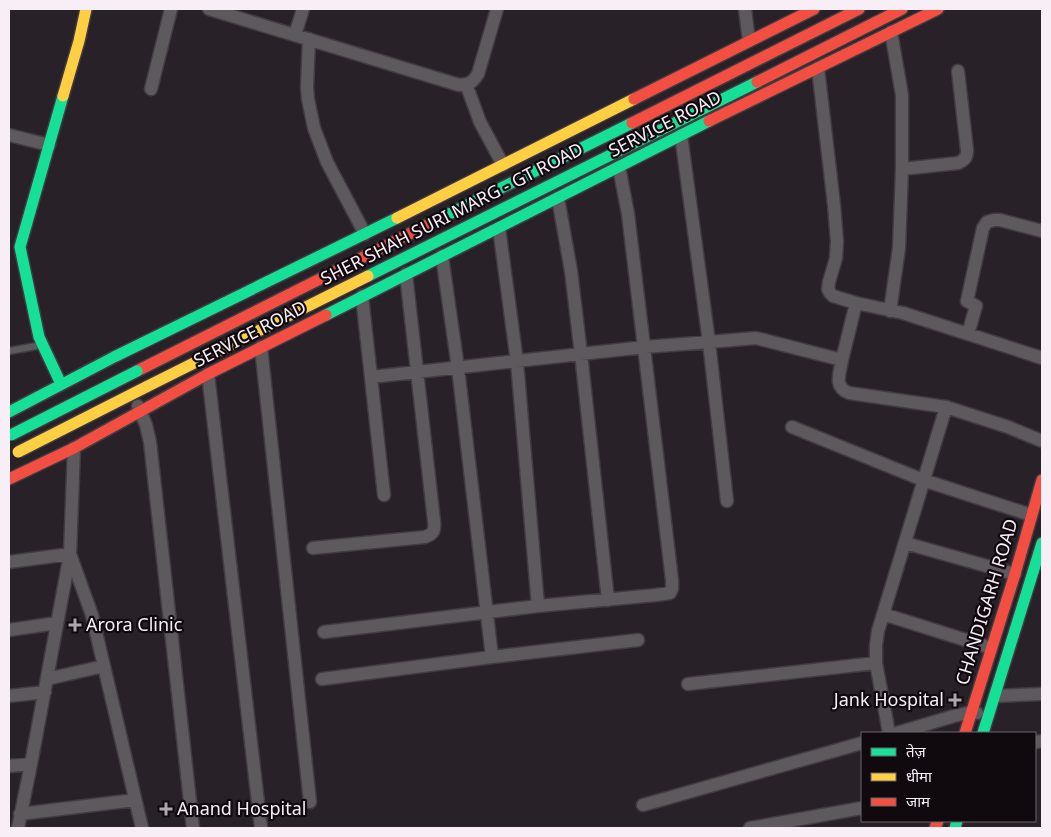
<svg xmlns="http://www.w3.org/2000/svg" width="1051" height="837" viewBox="0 0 1051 837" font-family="'Noto Sans','Noto Sans Devanagari',sans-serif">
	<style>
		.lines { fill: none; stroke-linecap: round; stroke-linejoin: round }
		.lane-casing { stroke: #423c42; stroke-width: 9 }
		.street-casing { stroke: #423c42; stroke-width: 15 }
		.fast-casing { stroke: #423c42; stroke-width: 14 }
		.slow-casing { stroke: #423c42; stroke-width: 14 }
		.jam-casing { stroke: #423c42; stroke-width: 14 }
		.lane { stroke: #5e595d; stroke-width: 6 }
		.street { stroke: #5e595d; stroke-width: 12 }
		.fast { stroke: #16e098; stroke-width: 11 }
		.slow { stroke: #ffcf43; stroke-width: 11 }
		.jam { stroke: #f24e42; stroke-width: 11 }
		.fast-bridge-casing { stroke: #423c42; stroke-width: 14; stroke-linecap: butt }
		.slow-bridge-casing { stroke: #423c42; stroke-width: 14; stroke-linecap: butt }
		.fast-bridge { stroke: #16e098; stroke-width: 11 }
		.slow-bridge { stroke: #ffcf43; stroke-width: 11 }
		.poi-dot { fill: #afa6ae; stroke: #100a0f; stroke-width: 2 }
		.labels { text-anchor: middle; stroke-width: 4.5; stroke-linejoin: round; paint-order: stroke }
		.street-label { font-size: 18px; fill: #f8eef6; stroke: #100a0f }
		.poi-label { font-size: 18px; fill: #f8eef6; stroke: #100a0f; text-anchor: start }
	</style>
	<rect width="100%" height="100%" fill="#282127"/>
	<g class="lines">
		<!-- lane casing -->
		<g class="lane-casing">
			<path id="lane" d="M9 351 42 345"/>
		</g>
		<!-- street casing -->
		<g class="street-casing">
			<path id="street" d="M209 9 459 85C470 84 472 83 478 74L497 9
				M745 9 749 41
				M295 35 303 9
				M309 39 307 87 308 99 314 128 327 162 365 234
				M818 68 834 205 837 241 836 258 829 282 828 289 830 293 833 296 856 303 903 313 1042 358
				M466 84 480 122 503 165
				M151 89 171 9
				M9 135 49 145
				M681 135 709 342 756 338 842 360C840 373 833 387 849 393L946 407 1008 427 1042 441
				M902 169 958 163C965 160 967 157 967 150L958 71
				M558 198 571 271 581 354 608 600
				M499 228 517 362 538 606 656 595 670 593 672 589V580L628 214 619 167
				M442 256 458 368 492 657
				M362 296 384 495
				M890 311 899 248 902 169V95L891 32
				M968 334 976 306 967 301 983 228 987 222 994 220H1000L1042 231
				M261 347 310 802
				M842 360 856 303
				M208 374 261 828
				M371 377 645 347 709 342 727 501
				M138 406 146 425 150 442 193 828
				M792 427 923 480 1031 515
				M905 543 1015 574
				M313 548 425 537C434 534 435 530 434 521L406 274
				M9 562 70 554 92 615 142 828
				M883 614 991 648
				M9 630 57 623
				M324 632 538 606
				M47 679 104 666
				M322 679 492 657 638 640
				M688 684 876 663
				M9 696 45 692
				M995 696 1042 694
				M889 733 876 663V645L878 631 946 407
				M897 733 954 716 972 712 977 713
				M1035 742 1042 741
				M9 766 31 764
				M643 805 862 743
				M20 814 135 800
				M18 828 31 764 70 554 74 448
				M750 828 862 808"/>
		</g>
		<!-- fast casing -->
		<g class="fast-casing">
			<path id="fast" d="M441 218 632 123
				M368 276 757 82
				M326 315 709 121
				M61 384 39 337 20 247 63 96
				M9 412 114 357 397 218
				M983 733 1042 543
				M955 828 957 821"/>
		</g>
		<!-- slow casing -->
		<g class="slow-casing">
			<path id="slow" d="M63 96 79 41 86 9
				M397 218 634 99
				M146 387 368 276"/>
		</g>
		<!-- jam casing -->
		<g class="jam-casing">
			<path id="jam" d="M757 82 902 9
				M634 99 814 9
				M709 121 938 9
				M632 123 859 9
				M137 371 441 218
				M9 479 74 448 208 374 326 315
				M965 733 1015 574 1042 480
				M935 828 938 821"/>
		</g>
		<!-- lane -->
		<use href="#lane" class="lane"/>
		<!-- street -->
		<use href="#street" class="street"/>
		<!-- fast -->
		<use href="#fast" class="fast"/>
		<!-- slow -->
		<use href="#slow" class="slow"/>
		<!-- jam -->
		<use href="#jam" class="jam"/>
		<!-- fast-bridge casing -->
		<g class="fast-bridge-casing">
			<path id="fast-bridge" d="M11 435 137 371"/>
		</g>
		<!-- slow-bridge casing -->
		<g class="slow-bridge-casing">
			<path id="slow-bridge" d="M18 452 146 387"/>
		</g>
		<!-- fast-bridge -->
		<use href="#fast-bridge" class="fast-bridge"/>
		<!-- slow-bridge -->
		<use href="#slow-bridge" class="slow-bridge"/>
	</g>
	<!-- markers -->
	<g class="poi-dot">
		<path d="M72.5 617.5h5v5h5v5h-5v5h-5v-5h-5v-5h5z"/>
		<path d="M952.5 692.5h5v5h5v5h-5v5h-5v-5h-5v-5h5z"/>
		<path d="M163.5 801.5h5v5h5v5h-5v5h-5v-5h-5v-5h5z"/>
	</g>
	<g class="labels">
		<!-- street labels -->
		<g class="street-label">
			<text transform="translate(665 124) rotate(-27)" y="6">SERVICE ROAD</text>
			<text transform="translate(452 214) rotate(-27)" y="6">SHER SHAH SURI MARG - GT ROAD</text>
			<text transform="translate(250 334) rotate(-27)" y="6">SERVICE ROAD</text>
			<text transform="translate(987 602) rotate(-73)" y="6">CHANDIGARH ROAD</text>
		</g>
		<!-- poi labels -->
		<g class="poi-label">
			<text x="86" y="631">Arora Clinic</text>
			<text x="944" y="706" text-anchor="end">Jank Hospital</text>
			<text x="177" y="815">Anand Hospital</text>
		</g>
	</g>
	<!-- border -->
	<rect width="1051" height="837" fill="none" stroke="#f8eef6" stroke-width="20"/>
	<!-- legend -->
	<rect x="861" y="732" width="175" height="90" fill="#100a0f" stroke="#6d656b"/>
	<rect x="871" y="748" width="25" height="8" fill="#16e098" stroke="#6d656b"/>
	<text x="906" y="757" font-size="15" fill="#f8eef6">तेज़</text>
	<rect x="871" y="773" width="25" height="8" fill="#ffcf43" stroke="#6d656b"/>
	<text x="906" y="782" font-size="15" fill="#f8eef6">धीमा</text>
	<rect x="871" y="798" width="25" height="8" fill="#f24e42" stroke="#6d656b"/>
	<text x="906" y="807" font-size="15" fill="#f8eef6">जाम</text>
</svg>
